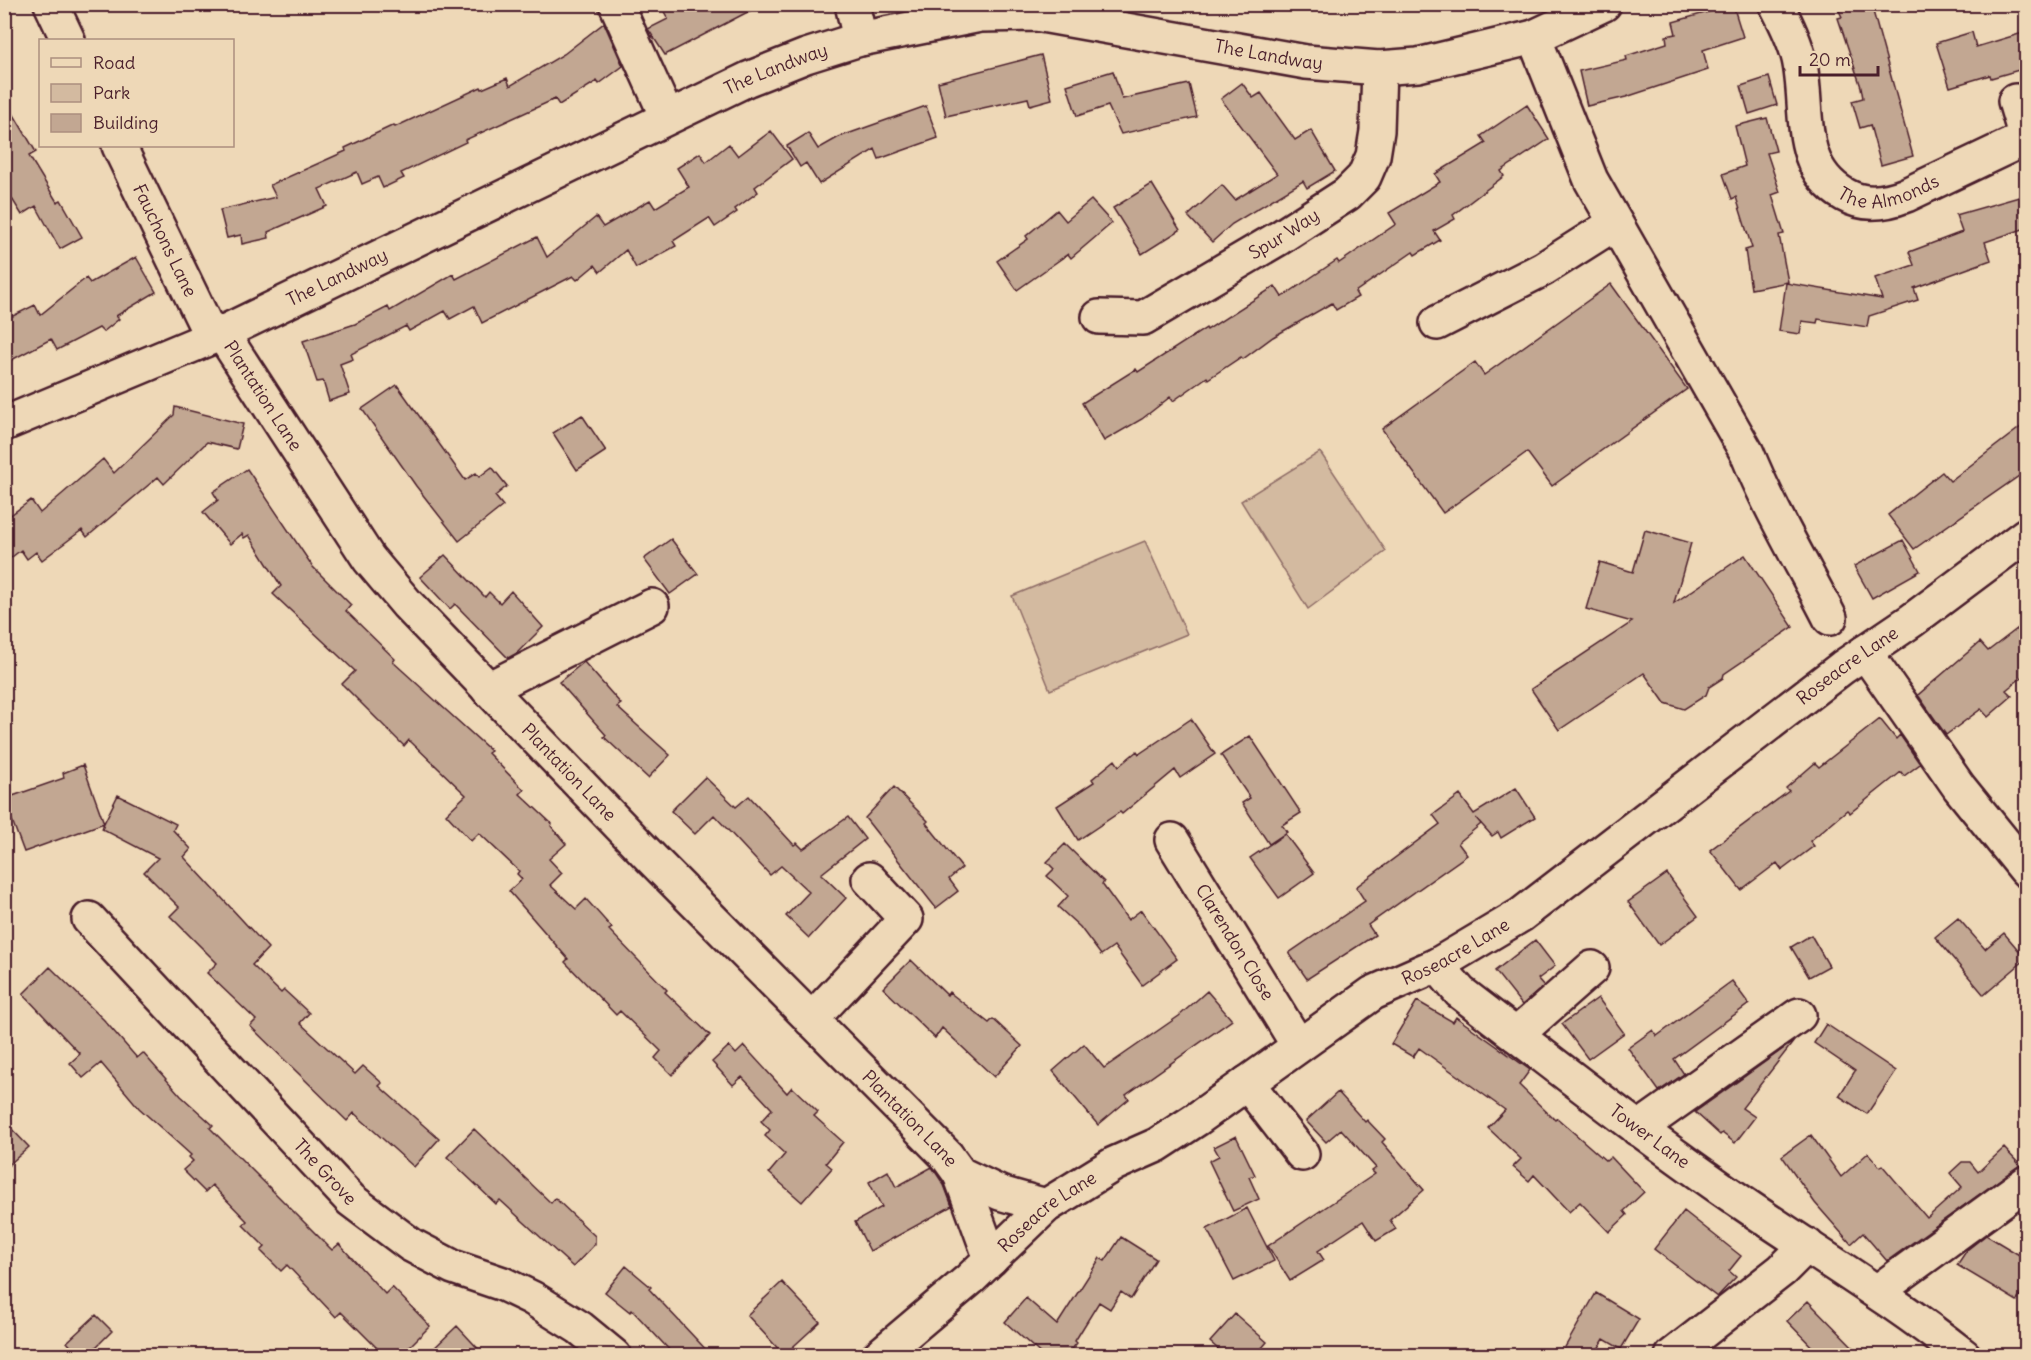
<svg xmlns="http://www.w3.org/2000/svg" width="2031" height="1360" viewBox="0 0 2031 1360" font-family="Delius,sans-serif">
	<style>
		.green { fill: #d3baa0; stroke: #8e6c66; stroke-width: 1.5 }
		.building { fill: #c2a792; stroke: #4a1f2b; stroke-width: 1.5 }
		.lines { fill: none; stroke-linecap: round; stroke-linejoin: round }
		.minor-casing { stroke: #4a1f2b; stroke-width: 38 }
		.minor { stroke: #eed8b7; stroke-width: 33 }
		.labels { text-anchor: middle; stroke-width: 6; stroke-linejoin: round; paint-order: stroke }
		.street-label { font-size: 18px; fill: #4a1f2b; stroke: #eed8b7 }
	</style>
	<rect width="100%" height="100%" fill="#eed8b7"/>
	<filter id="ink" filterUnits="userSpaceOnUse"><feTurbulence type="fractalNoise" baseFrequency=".0167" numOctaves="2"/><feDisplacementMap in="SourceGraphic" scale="12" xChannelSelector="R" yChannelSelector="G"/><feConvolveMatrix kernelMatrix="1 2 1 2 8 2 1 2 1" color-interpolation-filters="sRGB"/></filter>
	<g filter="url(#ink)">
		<!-- green -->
		<path class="green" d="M1320 452 1386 551 1308 609 1241 501Z
			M1145 541 1187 634 1050 690 1012 596Z"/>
		<!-- building -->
		<path class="building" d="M660 4H763L665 55 648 29 668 19Z
			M1836 4H1871L1913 156 1881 165 1870 125 1860 128 1852 101 1863 98 1861 87 1838 18 1842 17Z
			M1733 5 1743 37 1703 50 1708 70 1626 97 1587 106 1579 71 1627 60 1626 56 1667 43 1666 36 1676 34 1673 22Z
			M604 23 623 66 599 84 597 81 559 105 555 99 465 140 466 142 401 173 404 178 383 188 378 177 362 184 357 172 319 189 327 206 268 232 269 238 242 244 241 235 227 238 220 210 276 197 270 185 346 151 345 148 394 125 395 127 481 87 482 89 507 78 510 86 564 54Z
			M1972 32 1976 47 2026 32V68L1991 78 1990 75 1950 87 1936 43Z
			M1041 55 1052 99 1030 105 1028 98 946 116 938 82Z
			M1113 71 1122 99 1189 84 1197 117 1121 134 1108 106 1077 116 1067 85Z
			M1769 77 1777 105 1749 114 1741 86Z
			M1242 83 1253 98 1261 93 1295 140 1311 130 1335 171 1307 188 1303 181 1232 224 1212 242 1188 216 1222 185 1235 200 1277 174 1221 99Z
			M4 98 36 152 29 156 57 202 61 200 82 237 60 249 36 206 22 215 4 186Z
			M1527 105 1549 139 1501 171 1504 176 1453 215 1455 219 1434 231 1440 240 1415 255 1413 252 1355 292 1358 297 1336 310 1332 303 1273 337 1243 359 1241 357 1208 379 1207 377 1173 401 1170 397 1142 419 1104 441 1082 403 1136 369 1138 372 1206 328 1207 330 1275 286 1282 297 1337 260 1339 263 1396 224 1389 213 1440 182 1435 174 1486 143 1481 136Z
			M926 106 938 138 879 159 875 149 819 184 806 163 800 167 787 146 808 133 818 149 839 137Z
			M1767 118 1776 151 1767 153 1780 192 1772 195 1784 234 1779 235 1788 282 1751 289 1745 250 1752 248 1736 197 1732 199 1723 174 1745 166 1735 126Z
			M771 131 792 159 755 187 758 192 735 209 737 212 715 227 709 218 673 241 676 246 636 268 626 250 600 272 595 265 577 280 573 276 482 323 474 306 450 319 445 311 409 331 406 326 351 354 353 359 340 364 350 394 329 401 323 381 317 382 303 341 355 324 388 307 390 311 453 274 456 279 537 237 547 257 596 217 603 227 650 200 655 208 689 187 677 168 700 153 706 162 729 144 738 156Z
			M1152 184 1180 230 1142 254 1113 208Z
			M2026 195V228L1985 242 1991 260 1914 288 1918 300 1869 316 1867 327 1818 319 1817 323 1802 321 1800 334 1779 331 1786 283 1882 299 1875 278 1914 265 1909 252 1962 232 1956 215Z
			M1091 200 1112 223 1071 258 1068 254 1017 290 997 261 1028 239 1026 236 1057 210 1066 221Z
			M136 257 156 292 116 316 119 319 103 332 99 328 57 350 51 339 4 364V314L13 316 35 305 40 315 86 278 90 283Z
			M1611 284 1687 389 1552 486 1527 452 1443 513 1382 429 1475 362 1484 375Z
			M397 385 465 480 476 473 479 477 492 467 507 486 495 496 503 506 459 541 416 486 362 409Z
			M175 407 243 424 237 449 207 442 164 484 158 477 87 537 82 530 42 560 36 552 27 559 21 550 4 563V520L31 500 40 513 103 459 114 473 174 415Z
			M582 415 606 451 577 470 553 433Z
			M2026 423V471L1914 549 1888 515 1942 472 1950 481Z
			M247 469 313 567 351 605 346 611 395 659 393 662 491 751 488 753 524 790 520 794 552 824 551 826 566 844 549 859 562 873 550 885 576 909 586 899 612 928 609 930 667 990 665 992 710 1035 672 1075 655 1058 661 1051 620 1011 616 1015 565 962 568 959 509 891 522 879 517 874 519 871 479 833 471 841 446 814 466 795 409 740 404 746 342 684 355 671 273 594 281 586 249 535 244 538 242 534 230 544 203 512 218 500 213 492Z
			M1645 530 1691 543 1674 603 1745 555 1793 627 1724 674 1723 678 1709 687 1706 695 1684 709 1665 703 1644 673 1559 730 1531 689 1632 622 1586 609 1600 562 1633 572Z
			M671 539 698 574 670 594 644 559Z
			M1903 540 1920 571 1872 598 1854 566Z
			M445 555 485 597 489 592 500 603 511 591 543 627 517 653 508 658 455 604 450 609 420 577Z
			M2026 622V674L2006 690 2012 696 1988 717 1981 709 1946 735 1918 695 1980 642 1988 651Z
			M584 662 621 704 617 707 670 755 648 778 604 737 606 735 559 682Z
			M1191 719 1215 754 1180 778 1175 770 1122 814 1120 812 1078 840 1057 806 1094 782 1092 779 1115 760 1119 766 1137 751 1139 754Z
			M1880 719 1896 739 1900 735 1920 764 1904 776 1901 772 1850 813 1847 810 1810 841 1814 846 1782 870 1777 863 1741 890 1710 850 1789 791 1786 788 1815 763 1819 767Z
			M1250 736 1301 813 1282 825 1287 832 1269 844 1242 803 1250 798 1221 755Z
			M83 765 104 823 118 795 176 824 173 830 191 849 184 857 268 948 252 965 281 993 284 990 309 1013 300 1023 355 1074 363 1066 382 1083 379 1086 439 1139 414 1167 354 1113 347 1121 250 1026 256 1020 207 973 217 963 170 916 179 907 144 872 158 858 102 829 104 823 24 852 4 799 64 778 63 773Z
			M705 777 736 807 749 796 794 845 797 843 803 849 848 817 865 839 821 874 846 898 809 938 786 916 809 892 781 866 770 875 714 815 695 834 671 811Z
			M894 787 928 821 926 823 962 868 949 879 958 891 936 908 865 818Z
			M1516 788 1535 817 1501 838 1498 832 1492 836 1476 818 1481 824 1458 843 1467 855 1368 925 1375 935 1307 979 1289 953 1365 901 1356 887 1440 824 1433 815 1460 795 1474 814Z
			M1285 834 1314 873 1279 898 1250 858Z
			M1065 844 1104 882 1102 884 1128 920 1141 910 1177 959 1142 985 1114 946 1101 955 1080 927 1058 907 1068 896 1047 876 1054 869 1047 862Z
			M1667 874 1698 916 1659 945 1628 902Z
			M1958 918 1985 949 2004 933 2026 959 1984 995 1935 937Z
			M1811 935 1829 966 1809 977 1791 947Z
			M1535 940 1555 966 1538 979 1544 986 1522 1005 1495 971Z
			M911 960 947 995 949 992 989 1023 993 1019 1022 1046 994 1077 942 1028 935 1038 883 988Z
			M50 967 104 1020 137 1058 143 1053 181 1096 213 1125 210 1128 332 1250 339 1244 385 1294 392 1287 430 1326 400 1356H385L341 1312 336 1317 287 1265 281 1271 261 1251 265 1247 243 1225 247 1221 212 1185 205 1192 183 1170 193 1161 189 1157 191 1155 139 1108 101 1063 83 1078 70 1063 80 1054 23 994Z
			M1732 981 1749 1004 1674 1059 1684 1074 1659 1091 1628 1048 1653 1030 1657 1036Z
			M1207 991 1232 1020 1126 1095 1129 1099 1098 1125 1053 1071 1084 1044 1104 1068 1179 1016Z
			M1598 998 1624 1033 1588 1059 1562 1024Z
			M1417 1001 1453 1022 1456 1017 1530 1070 1519 1085 1555 1120 1557 1118 1606 1161 1611 1157 1644 1192 1624 1211 1627 1215 1609 1232 1580 1202 1569 1212 1534 1175 1529 1181 1513 1167 1521 1159 1488 1128 1505 1110 1419 1048 1413 1057 1391 1044Z
			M1826 1024 1896 1071 1867 1114 1839 1096 1855 1071 1814 1043Z
			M1794 1041 1742 1108 1755 1117 1735 1143 1722 1133 1720 1135 1695 1112Z
			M729 1046 736 1054 744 1046 787 1093 792 1087 818 1112 814 1116 843 1142 826 1163 832 1168 802 1202 769 1173 785 1154 765 1136 770 1130 761 1121 772 1109 742 1077 733 1085 712 1062Z
			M1338 1092 1365 1122 1367 1120 1385 1139 1382 1142 1424 1190 1390 1220 1396 1229 1376 1241 1363 1221 1318 1251 1324 1260 1290 1281 1268 1246 1375 1174 1372 1171 1376 1168 1341 1129 1326 1142 1306 1121Z
			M4 1121 29 1147 4 1169Z
			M474 1129 551 1203 555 1198 595 1236V1244L573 1267 500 1200 496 1204 447 1157Z
			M1811 1135 1841 1177 1868 1153 1880 1167 1882 1165 1927 1218 1962 1187 1950 1173 1962 1162H1970L1978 1172 2004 1148 2020 1165 1887 1261 1863 1233 1851 1244 1815 1203 1782 1156Z
			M1236 1136 1255 1175 1249 1177 1259 1199 1233 1211 1209 1161 1219 1156 1214 1147Z
			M932 1167 944 1185 952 1206 870 1251 855 1222 882 1207 869 1182 888 1171 896 1187Z
			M1247 1208 1274 1261 1234 1281 1207 1229Z
			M1684 1211 1741 1256 1729 1271 1736 1277 1717 1297 1654 1249Z
			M1986 1235 2026 1259V1284L2017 1301 1957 1265 1967 1250Z
			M1121 1237 1156 1259 1131 1299 1121 1292 1110 1309 1099 1302 1075 1341 1077 1343 1066 1356H1043L1005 1322 1026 1298 1057 1325 1100 1258 1105 1261Z
			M626 1266 651 1287 649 1289 712 1356H675L632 1310 630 1312 605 1292Z
			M782 1282 820 1322 784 1355 747 1315Z
			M1596 1293 1639 1319 1621 1349 1604 1339 1594 1356H1560Z
			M1808 1301 1862 1356H1821L1787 1321Z
			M1235 1314 1267 1342 1255 1356H1226L1210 1342Z
			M96 1315 112 1331 87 1356H79L67 1342Z
			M457 1326 485 1356H426Z"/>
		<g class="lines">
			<!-- minor casing -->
			<g class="minor-casing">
				<g id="minor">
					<path d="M51 4 68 40"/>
					<path d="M616 4 667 117"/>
					<path d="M852 4 860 39"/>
					<path id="s1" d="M1776 4C1785 21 1795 41 1799 59 1810 108 1794 166 1845 195 1864 206 1886 203 1906 195L2026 138 2015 101"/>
					<path d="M1534 37 1591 180 1747 453C1770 510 1802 563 1830 618"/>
					<path id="s2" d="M119 146 211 336"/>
					<path id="s3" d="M1099 317 1143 318 1279 238 1347 194 1364 177 1373 156 1377 131 1379 68"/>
					<path d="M1437 323 1543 269 1614 224"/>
					<path id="s4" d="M222 333 369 559 407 604 653 860 947 1156 960 1174 1000 1193 1046 1206"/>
					<path id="s5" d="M4 424 222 333 748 79 806 56 860 39 980 15 1036 14 1306 62 1379 68 1418 65 1534 37 1604 4"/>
					<path d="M1865 652 1959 787 2026 870"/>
					<path d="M488 689 652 606"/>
					<path id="s6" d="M1172 840 1298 1045"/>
					<path id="s7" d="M89 919 351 1200 411 1245 453 1267 503 1284 532 1298 580 1328 614 1356"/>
					<path id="s8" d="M1437 965 1460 992C1554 1064 1646 1137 1744 1204 1817 1254 1894 1300 1964 1356"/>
					<path d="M811 1020 906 919 869 879"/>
					<path d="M1516 1035 1592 968"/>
					<path d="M1247 1083 1302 1154"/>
					<path d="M1638 1129 1799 1015"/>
					<path d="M960 1174 991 1259"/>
					<path d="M1878 1291 2026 1183"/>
					<path id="s9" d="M879 1356 970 1279 1046 1206 1114 1164 1157 1145 1197 1119 1373 993 1437 965 1521 915 1843 667 1911 621 2026 535"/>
					<path d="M1672 1356 1782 1270 1807 1245"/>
				</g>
			</g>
			<!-- minor -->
			<use href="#minor" class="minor"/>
		</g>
	</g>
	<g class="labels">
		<!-- street labels -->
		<g class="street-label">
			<text dy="6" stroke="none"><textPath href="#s5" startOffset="1354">The Landway</textPath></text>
			<text dy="6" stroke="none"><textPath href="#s5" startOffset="850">The Landway</textPath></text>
			<text dy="6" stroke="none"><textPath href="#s1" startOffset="256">The Almonds</textPath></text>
			<text dy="6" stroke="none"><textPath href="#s3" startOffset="208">Spur Way</textPath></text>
			<text dy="6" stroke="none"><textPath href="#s2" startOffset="105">Fauchons Lane</textPath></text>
			<text dy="6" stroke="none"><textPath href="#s5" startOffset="364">The Landway</textPath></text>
			<text dy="6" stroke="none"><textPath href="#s4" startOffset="75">Plantation Lane</textPath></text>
			<text dy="6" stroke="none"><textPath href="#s9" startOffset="1194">Roseacre Lane</textPath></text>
			<text dy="6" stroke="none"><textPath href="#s4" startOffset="562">Plantation Lane</textPath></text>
			<text dy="6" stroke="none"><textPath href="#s6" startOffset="120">Clarendon Close</textPath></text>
			<text dy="6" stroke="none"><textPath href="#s9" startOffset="708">Roseacre Lane</textPath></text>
			<text dy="6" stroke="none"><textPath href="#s4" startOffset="1048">Plantation Lane</textPath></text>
			<text dy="6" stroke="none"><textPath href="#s8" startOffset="274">Tower Lane</textPath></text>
			<text dy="6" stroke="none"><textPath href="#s7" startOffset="346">The Grove</textPath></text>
			<text dy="6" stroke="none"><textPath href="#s9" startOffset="222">Roseacre Lane</textPath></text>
		</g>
	</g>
	<!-- margin -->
	<rect width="2031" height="1360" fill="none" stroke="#eed8b7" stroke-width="24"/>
	<rect x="12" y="12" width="2007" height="1336" fill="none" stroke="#4a1f2b" stroke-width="2" filter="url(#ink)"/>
	<!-- legend -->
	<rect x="39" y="39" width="195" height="108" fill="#eed8b7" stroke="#ac8e7f" stroke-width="1.5"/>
	<rect x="51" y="58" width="30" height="9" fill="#eed8b7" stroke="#ac8e7f" stroke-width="1.5"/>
	<text x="93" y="69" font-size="18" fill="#4a1f2b">Road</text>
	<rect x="51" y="84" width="30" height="18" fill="#d3baa0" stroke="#ac8e7f" stroke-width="1.5"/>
	<text x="93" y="99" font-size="18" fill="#4a1f2b">Park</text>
	<rect x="51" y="114" width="30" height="18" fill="#c2a792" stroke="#ac8e7f" stroke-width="1.5"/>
	<text x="93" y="129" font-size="18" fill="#4a1f2b">Building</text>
	<!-- scale -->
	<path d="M1800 66v9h78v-9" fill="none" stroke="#4a1f2b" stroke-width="3"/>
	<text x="1809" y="66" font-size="18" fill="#4a1f2b" stroke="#eed8b7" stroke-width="4.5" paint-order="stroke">20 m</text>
</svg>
